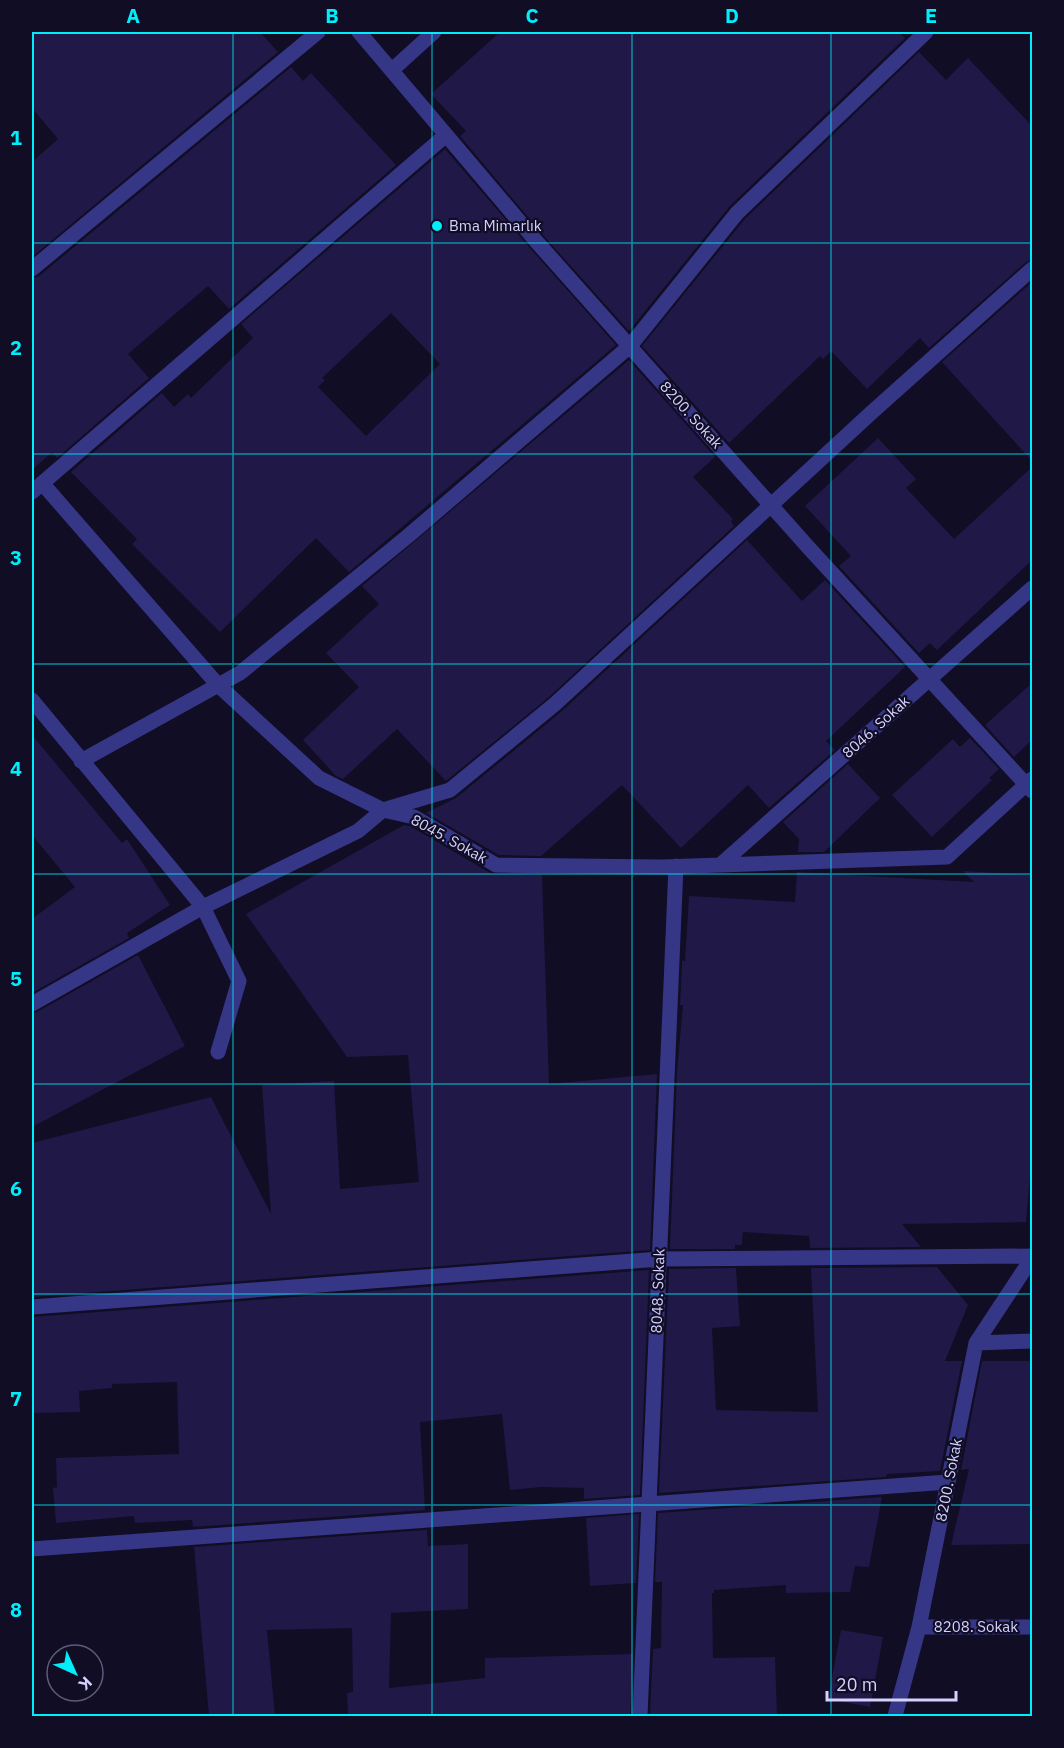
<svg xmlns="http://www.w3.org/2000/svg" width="1064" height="1748" viewBox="0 0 1064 1748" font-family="'IBM Plex Sans',sans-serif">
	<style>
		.building { fill: #201847; fill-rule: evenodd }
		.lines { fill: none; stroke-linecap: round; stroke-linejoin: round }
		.minor { stroke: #363686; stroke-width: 15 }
		.grid { fill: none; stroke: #00edfc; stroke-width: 1.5; stroke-opacity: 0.55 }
		.poi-dot { fill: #00edfc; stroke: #100d25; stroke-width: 2 }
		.labels { text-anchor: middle; stroke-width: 4.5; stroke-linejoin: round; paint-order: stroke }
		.poi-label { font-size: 15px; fill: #d4d1ff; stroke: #100d25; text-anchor: start }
		.street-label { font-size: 15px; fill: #d4d1ff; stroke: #100d25 }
		.neatline { fill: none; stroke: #00edfc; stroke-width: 2 }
		.grid-label { font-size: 20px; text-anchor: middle; font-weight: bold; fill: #00edfc }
	</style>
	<rect width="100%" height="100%" fill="#100d25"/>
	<!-- building -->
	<path class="building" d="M32 32H260L278 52 32 257V162L58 139 32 108Z
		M500 32H899L905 38 730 206 629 331 543 235 460 136 466 131 431 94Z
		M919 52 946 80 968 58 1032 126V260L1026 262 929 348 920 338 867 389 831 351 823 359 820 356 729 443 642 346 744 220Z
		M291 67 303 81 311 73 396 165 229 309 208 286 128 354 149 378 57 458 52 452 32 470V278L38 277Z
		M445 149 529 247 616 345 349 572 316 538 220 632 132 544 137 539 71 472 162 393 174 407 188 394 191 398 253 338 241 324ZM391 313 440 364 366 436 318 387 325 380 322 378Z
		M1032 282V461L942 362Z
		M629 360 715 457 693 477 733 519 731 521 734 526 549 697 446 781 397 729 343 779 336 776 303 740 359 687 326 653 379 604 362 586Z
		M878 438 916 479 906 488 954 539 1032 467V560L937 650 930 643 919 653 839 566 851 556 805 506Z
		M747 540 802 601 825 580 905 667 826 741 835 750 769 808 748 785 681 848 622 785 541 856 499 855 426 813 456 798 561 712Z
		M1032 683V740L1014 757 985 725Z
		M32 735 122 843 127 839 170 905 127 933 129 938 32 993V919L75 887 32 835Z
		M970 738 999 769 989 778 992 780 932 837 892 795 953 739 960 747Z
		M848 764 880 798 824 852H798L799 839 783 822Z
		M404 825 410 826 492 874 542 875 549 1084 657 1074 650 1250 32 1297V1143L211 1097 271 1214 262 1085 334 1081 340 1189 419 1182 408 1055 347 1057 246 914Z
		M963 871 1032 875V1153L1026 1222 902 1224 921 1247 810 1248 809 1236 743 1232 742 1245H735V1249H670L677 1072 683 1005H680L682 966V961H685L689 896 795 902 797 872 974 882Z
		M138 955 185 1046 32 1127V1014L37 1012Z
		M937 1267 968 1305 945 1361H962L940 1471 887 1474 886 1477 659 1493 669 1269 736 1268 740 1326 712 1328 716 1410 818 1412 811 1268Z
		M649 1270 640 1495 584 1499V1488L542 1487 510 1490 502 1414 420 1422 425 1510 193 1527 192 1520 135 1523 134 1516 56 1523 53 1488 57 1487 56 1458 179 1454 177 1382 112 1384V1388L79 1391 80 1412 32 1413V1317Z
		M982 1361H1032V1544L951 1545 969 1469 961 1470Z
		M882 1497 869 1567 855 1566 850 1592 786 1593V1585L714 1590V1593H712L713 1658 775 1657 777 1716H650L653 1649 661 1648 662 1582H655L658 1513Z
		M639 1514 636 1583 590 1586 586 1518Z
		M427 1530 428 1546 468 1544V1609L391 1613 389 1688 485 1678V1658L633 1654 630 1716H348L347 1693 353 1692 352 1628 267 1630 275 1716H209L194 1547Z
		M841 1630 883 1637 870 1707 828 1699Z"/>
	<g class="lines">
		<!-- minor -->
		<path class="minor" d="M359 32 536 241 808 547 1032 791
			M392 70 434 32
			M32 269 318 32
			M42 483 218 685 319 778 383 810 414 817 496 865 662 867 947 857 1032 779
			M32 492 446 135
			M32 700 203 907 239 981 218 1052
			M81 761 240 673 408 536 630 346 737 213 926 32
			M720 865 1032 588
			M32 1004 203 907 358 831 383 810 450 790 555 704 871 413 1032 269
			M32 1307 660 1259 1032 1256
			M976 1343 1032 1341
			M32 1549 948 1482
			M919 1627H1032
			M640 1716 676 866
			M895 1716 919 1627 976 1343 1032 1258"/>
	</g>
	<!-- grid -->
	<path class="grid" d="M233 32V1716M432 32V1716M632 32V1716M831 32V1716M32 243H1032M32 454H1032M32 664H1032M32 874H1032M32 1084H1032M32 1294H1032M32 1505H1032"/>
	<!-- markers -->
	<circle class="poi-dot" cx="437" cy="226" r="6"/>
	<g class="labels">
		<!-- poi labels -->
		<g class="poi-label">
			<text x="449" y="231">Bma Mimarlık</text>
		</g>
		<!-- street labels -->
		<g class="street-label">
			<text transform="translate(691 415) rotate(48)" y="5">8200. Sokak</text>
			<text transform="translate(876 727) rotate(-42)" y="5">8046. Sokak</text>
			<text transform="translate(449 839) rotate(29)" y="5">8045. Sokak</text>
			<text transform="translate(658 1291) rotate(-88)" y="5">8048. Sokak</text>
			<text transform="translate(949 1480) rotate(-79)" y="5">8200. Sokak</text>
			<text x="976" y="1632">8208. Sokak</text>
		</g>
	</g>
	<!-- border -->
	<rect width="1064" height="1748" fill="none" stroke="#100d25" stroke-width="66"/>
	<!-- north arrow -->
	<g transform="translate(75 1673) rotate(135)"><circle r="28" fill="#100d25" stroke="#5e5b7c" stroke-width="1.5"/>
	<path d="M0-4.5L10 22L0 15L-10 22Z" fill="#00edfc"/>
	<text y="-9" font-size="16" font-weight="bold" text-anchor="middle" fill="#d4d1ff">K</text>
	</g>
	<!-- scale -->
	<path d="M827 1691v9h129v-9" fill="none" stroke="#d4d1ff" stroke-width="3"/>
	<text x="836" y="1691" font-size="18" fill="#d4d1ff" stroke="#100d25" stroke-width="4.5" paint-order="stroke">20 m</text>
	<rect x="33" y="33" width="998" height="1682" class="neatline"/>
	<g class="grid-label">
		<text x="133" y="23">A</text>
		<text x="332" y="23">B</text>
		<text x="532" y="23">C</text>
		<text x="732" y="23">D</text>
		<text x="931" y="23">E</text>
		<text x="16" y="145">1</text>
		<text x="16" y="355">2</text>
		<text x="16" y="565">3</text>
		<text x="16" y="776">4</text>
		<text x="16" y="986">5</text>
		<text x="16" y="1196">6</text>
		<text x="16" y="1406">7</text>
		<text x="16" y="1617">8</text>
	</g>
</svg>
